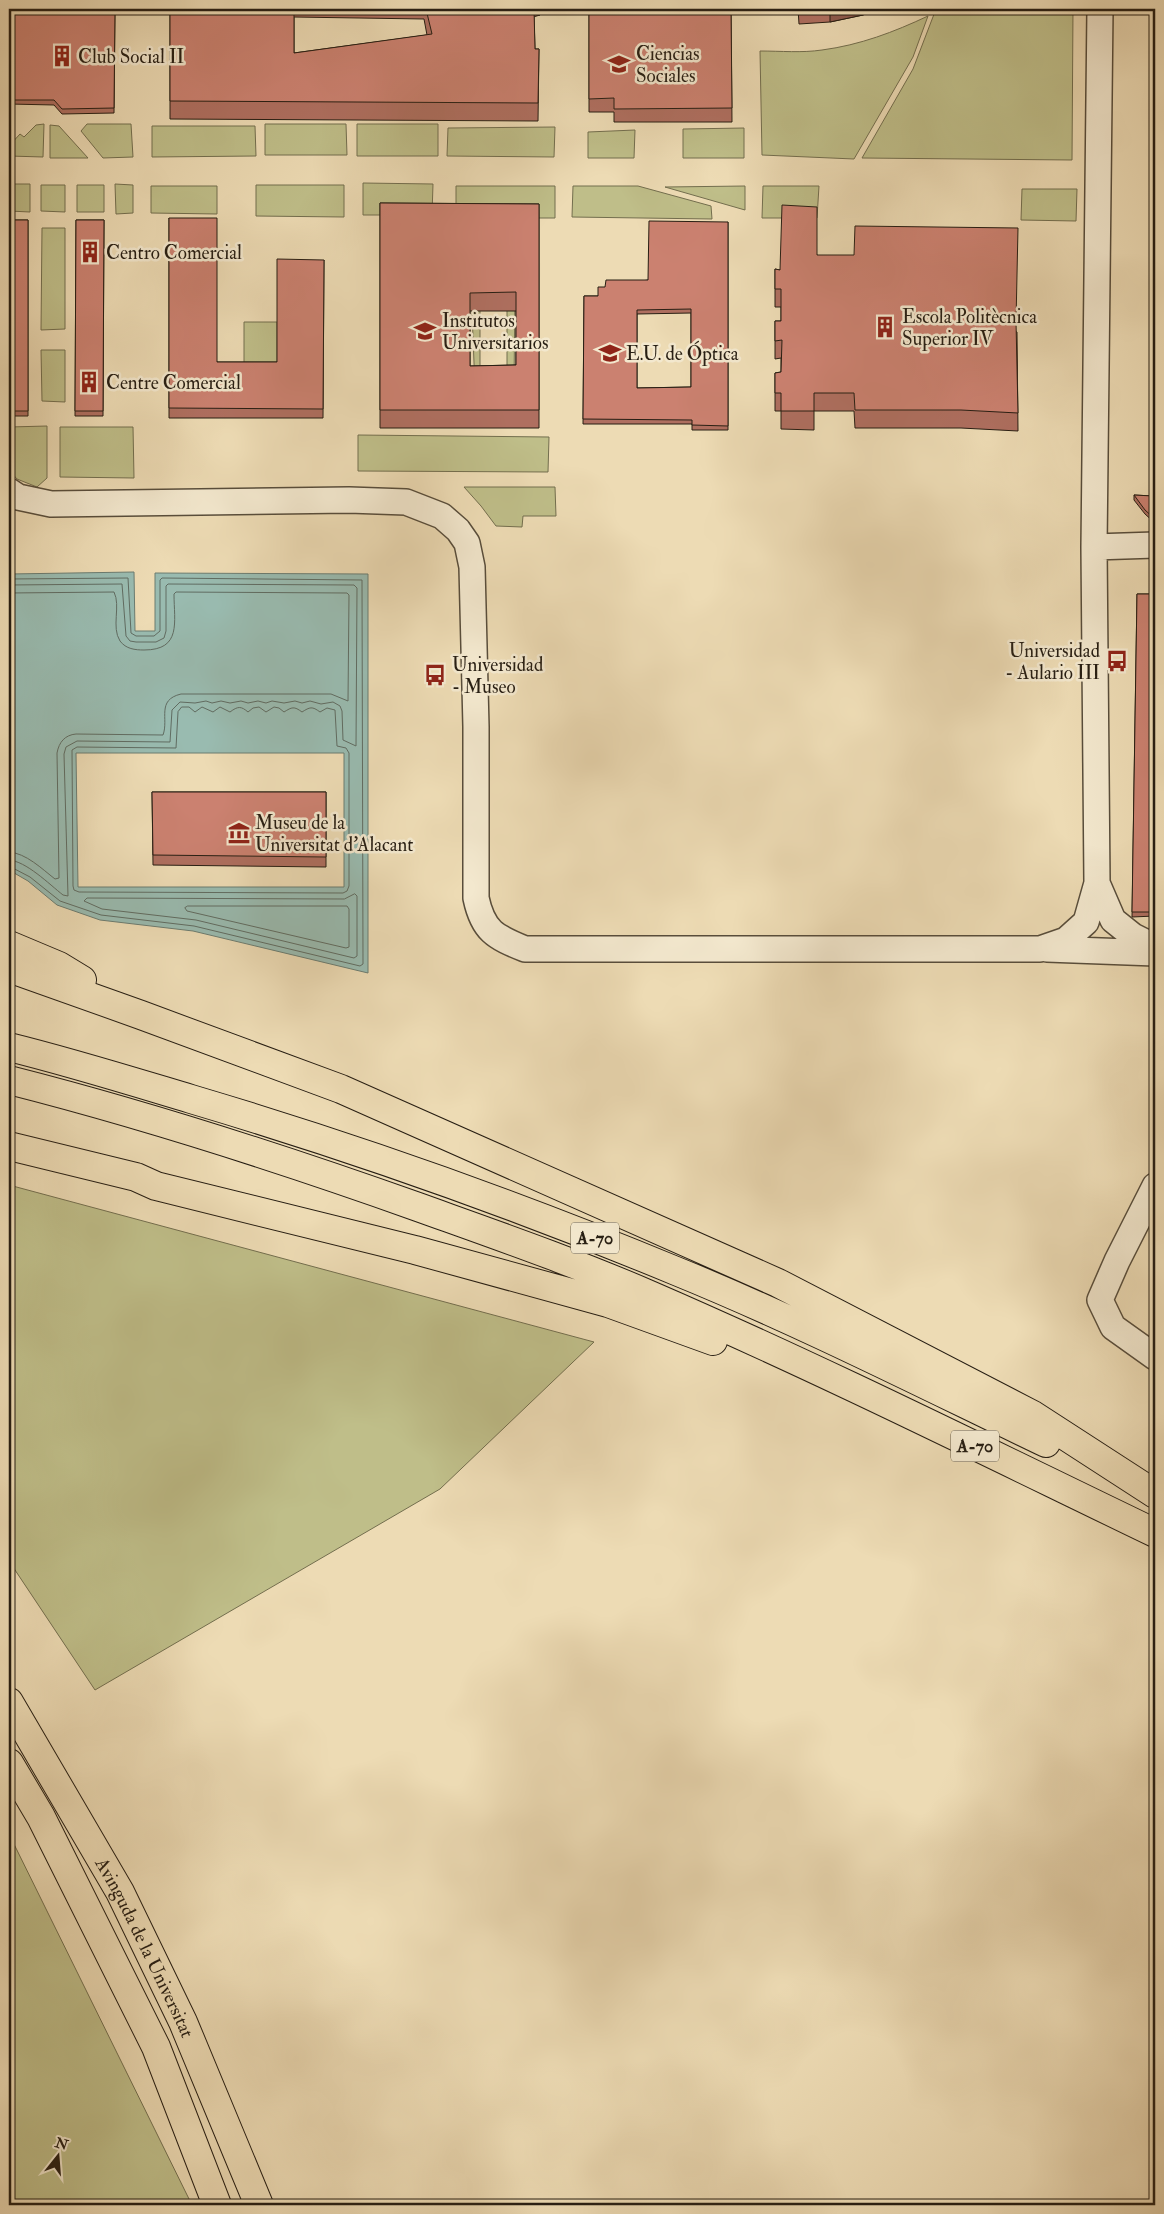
<svg xmlns="http://www.w3.org/2000/svg" width="1164" height="2214" viewBox="0 0 1164 2214" font-family="'IM FELL Double Pica',serif">
	<style>
		.green { fill: #bfbe89; stroke: #736e4e }
		.water { fill: #99bbb0; stroke: #6b7c71; fill-rule: evenodd }
		.lines { fill: none; stroke-linecap: round; stroke-linejoin: round }
		.shore { stroke: #606c62; stroke-width: 1 }
		.minor-casing { stroke: #584d3b; stroke-width: 28 }
		.major-casing { stroke: #271e13; stroke-width: 30 }
		.highway-casing { stroke: #271e13; stroke-width: 30 }
		.minor { stroke: #f3e8ce; stroke-width: 25 }
		.major { stroke: #eddbb4; stroke-width: 28 }
		.highway { stroke: #eddbb4; stroke-width: 28 }
		.wall { fill: #af6f60; stroke: #271e13; fill-rule: evenodd }
		.shaded-wall { fill: #8e5a4e; stroke: #271e13 }
		.building { fill: #cb8170; stroke: #271e13; fill-rule: evenodd }
		.labels { text-anchor: middle; stroke-width: 5; stroke-linejoin: round; paint-order: stroke }
		.shield { fill: #f3e8ce; stroke: #645b4b; stroke-width: 1 }
		.shield-label { font-size: 18px; font-weight: bold; fill: #271e13 }
		.poi-label { font-size: 19px; fill: #271e13; stroke: #f3e8ce; text-anchor: start }
		.street-label { font-size: 19px; fill: #271e13; stroke: #f3e8ce }
	</style>
	<rect width="100%" height="100%" fill="#eddbb4"/>
	<filter id="stains"><feTurbulence type="fractalNoise" baseFrequency=".004" numOctaves="4"/><feColorMatrix values="0 0 0 0 .2 0 0 0 0 .09 0 0 0 0 .02 0 0 0 .5 -.17"/></filter>
	<radialGradient id="worn" r=".72"><stop offset=".6" stop-color="#630" stop-opacity="0"/><stop offset="1" stop-color="#630" stop-opacity=".3"/></radialGradient>
	<!-- green -->
	<path class="green" d="M936 9H1073L1072 160 862 158 913 69Z
		M928 16 913 57 854 159 762 155 760 51C781 51 802 53 822 50 860 45 894 32 928 16Z
		M44 124 43 157 9 156V146L20 134 24 137 36 125Z
		M87 124H131L133 157 103 158 81 131Z
		M265 124H346L347 155H265Z
		M357 124H438V156H357Z
		M50 125 59 126 88 158H50Z
		M152 126H255L256 156 152 157Z
		M555 127 554 157 447 156 448 128Z
		M744 128V158H683V129Z
		M635 130 634 158H588V132Z
		M363 183 433 184 432 215H363Z
		M9 184H30V212L9 211Z
		M115 184 133 185V213L116 214Z
		M41 185H65V212L41 211Z
		M77 185H104V212H77Z
		M256 185H344V217L256 216Z
		M151 186H217V214L151 213Z
		M456 186H555V218H456Z
		M573 186H638L711 206 712 219 572 217Z
		M745 186V210L665 187Z
		M763 186H819L817 218H762Z
		M1022 189H1077L1076 221 1021 220Z
		M42 228H65V329L41 330Z
		M471 286H480V428L476 414Z
		M507 286H515L514 385H507Z
		M244 322H277V372H244Z
		M41 350H65V402L42 401Z
		M47 426V478L37 487 17 479 9 470V427Z
		M60 427H133L134 478 60 477Z
		M358 435 549 437 548 472 358 471Z
		M464 487H555L556 516H523L522 527 496 526 481 506Z
		M9 1185 594 1342 440 1489 95 1690 9 1561Z
		M9 1834 192 2205H9Z"/>
	<!-- water -->
	<path class="water" d="M134 572 135 631H155V573L368 574V973L193 931 100 920 57 905 28 881 9 870V574ZM76 753H344V887H78Z"/>
	<g class="lines">
		<!-- shore -->
		<path class="shore" d="M9 579 128 578 131 633 136 636H154L160 631V580L162 578 362 580 363 964 360 966 194 926 101 915 60 901 30 877 9 866
			M9 585 122 584 126 636 130 641 136 642H156L164 638 166 631V586L168 584 354 585 357 588 356 746 343 740 342 711 340 706 333 702 321 704 310 701 302 703 295 701 284 703 272 701 266 703 258 701 248 703 241 701 230 703 221 701 212 703 206 701 195 703 180 702 172 710 170 742 77 741 66 747 64 754 68 896 63 895C49 884 26 861 9 860
			M9 593 114 592C121 606 111 627 120 641 126 649 135 650 144 650 182 650 174 622 174 594L176 592 347 593 349 595 348 701 331 694H181C156 700 169 719 163 735L76 734C65 735 59 742 57 753L59 878 55 879C42 869 26 853 9 852
			M182 707H189L195 712 202 707 213 712 220 707 230 712C238 706 241 706 248 712L253 708 259 707 266 712 274 707 279 708 284 712C292 707 294 706 302 712 310 707 312 706 320 712L327 708 335 710 337 746 346 748 349 753V886L347 891 343 893 79 892 74 890 73 886 72 750 77 747 176 748 178 712Z
			M355 894 357 896V956L354 958 196 920 102 909 84 901 87 898 344 899Z
			M188 906H347L349 909V947L346 948 187 911 185 908Z"/>
		<!-- minor casing -->
		<g class="minor-casing">
			<path id="minor" d="M9 491 18 497 51 504 349 500 406 502 442 516 458 530 467 543 472 567 476 727V898C483 931 495 937 525 949H1040L1066 940 1086 922 1097 883 1094 547 1100 9
				M1094 547 1155 545
				M1097 883 1113 920 1133 936 1155 947
				M1047 949 1155 953
				M1155 1186 1117 1261 1100 1300 1113 1327 1155 1357"/>
		</g>
		<!-- major casing -->
		<g class="major-casing">
			<g id="major">
				<path id="s1" d="M9 1702 120 1892 183 2022 259 2205"/>
				<path d="M9 1763 41 1817 156 2047 217 2205"/>
			</g>
		</g>
		<!-- highway casing -->
		<g class="highway-casing">
			<path id="highway" d="M9 945 59 966 82 980
				M9 968 141 1015 341 1089 778 1283 1033 1415 1155 1494
				M9 1047C70 1062 131 1081 191 1099 356 1148 517 1205 676 1271 801 1322 923 1384 1046 1443
				M9 1080C147 1115 283 1159 418 1207 496 1235 574 1262 650 1295 821 1369 987 1452 1155 1533
				M9 1146 136 1177 156 1186 415 1250 608 1303 713 1341"/>
		</g>
		<!-- minor -->
		<use href="#minor" class="minor"/>
		<!-- major -->
		<use href="#major" class="major"/>
		<!-- highway -->
		<use href="#highway" class="highway"/>
	</g>
	<!-- wall -->
	<path class="wall" d="M9 9H115L114 113 62 114 54 105 9 104Z
		M170 9H540V15L534 16 535 49H539L538 121 170 119ZM294 17 424 19 427 35 294 53Z
		M589 9H731L732 122H614V112H589Z
		M798 9H876L863 15 830 22 799 24Z
		M380 203 539 204V428H380ZM470 311H516V365L470 366Z
		M169 218 217 362H277L324 260 323 418H169Z
		M9 220H28V416H9Z
		M76 220H104L103 416H75Z
		M728 222V430H692V424H583L584 296H598L605 287 648 280ZM691 313V387L637 388V314Z
		M817 255 1017 332 1018 431 961 428H855L854 411H814V430L781 429V411H775V373L781 372V358L775 359V321H781V307H775V269L780 270Z
		M1155 465V523L1145 514 1134 500V495L1153 496Z
		M1137 594H1155V916L1132 917Z
		M152 792H326V867L153 865Z"/>
	<!-- shaded-wall -->
	<path class="shaded-wall" d="M533 9H540V15L533 17Z
		M830 9H876L863 15 830 22Z"/>
	<!-- building -->
	<path class="building" d="M9 9H115L114 108 62 109 54 100H9Z
		M170 9H294V53L432 34 426 9H534L535 49H539L538 103 170 101Z
		M589 9H731L732 108 614 109V98L589 99Z
		M380 203 539 204V410H380ZM516 292V365L470 366V293Z
		M782 205 817 207V255H854L855 226 1018 228 1016 322 1018 413 961 410H855L854 393H814V411H781V393H775V373L781 372 782 340 775 341V321H781V289H775V269L780 270Z
		M169 218H217V362H277V259L324 260 323 409 169 408Z
		M9 220H28V411H9Z
		M76 220H104L103 411H75Z
		M649 221 728 222V426L692 425V420L583 419 584 296H598V287H605L606 280H648ZM691 309V387L637 388V310Z
		M1154 465H1155V519L1145 510 1134 495 1153 496Z
		M1137 594H1155V912H1132Z
		M152 792H326V857L153 855Z"/>
	<!-- icons -->
	<defs>
		<g id="building-bare" transform="scale(1.725)"><path d="M-4-6H4V6H1V3H-1V6H-4ZM-2.5-4.3h1.7v1.8h-1.7ZM.8-4.3h1.7v1.8H.8ZM-2.5-1h1.7V.8h-1.7ZM.8-1h1.7V.8H.8Z" fill="#8f2418" stroke="#f3e8ce" stroke-width="2.5" paint-order="stroke"/></g>
		<g id="university-bare" transform="scale(1.725)"><path d="M0-5L7-2L0 1L-7-2ZM-4 1L0 2.5L4 1V4Q0 6-4 4Z" fill="#8f2418" stroke="#f3e8ce" stroke-width="2.5" paint-order="stroke"/></g>
		<g id="bus-bare" transform="scale(1.725)"><path d="M-5-6H5V4H4V6H2V4H-2V6H-4V4H-5ZM-3.5-4V0h7V-4ZM-3.5 1.2v1.5H-2V1.2ZM2 1.2v1.5H3.5V1.2Z" fill="#8f2418" stroke="#f3e8ce" stroke-width="2.5" paint-order="stroke"/></g>
		<g id="museum-bare" transform="scale(1.725)"><path d="M0-6L6-3V-2H-6V-3ZM-5-1h2V3h-2ZM-1-1h2V3h-2ZM3-1h2V3H3ZM-6 4H6V6H-6Z" fill="#8f2418" stroke="#f3e8ce" stroke-width="2.5" paint-order="stroke"/></g>
	</defs>
	<g fill-rule="evenodd">
		<use href="#building-bare" x="62" y="56"/>
		<use href="#university-bare" x="619" y="64"/>
		<use href="#building-bare" x="90" y="252"/>
		<use href="#building-bare" x="885" y="327"/>
		<use href="#university-bare" x="425" y="331"/>
		<use href="#university-bare" x="610" y="353"/>
		<use href="#building-bare" x="89" y="382"/>
		<use href="#bus-bare" x="1117" y="661"/>
		<use href="#bus-bare" x="435" y="675"/>
		<use href="#museum-bare" x="239" y="833"/>
	</g>
	<g class="labels">
		<!-- shield labels -->
		<g class="shield">
			<rect x="571" y="1222.5" width="48" height="31" rx="4"/>
			<rect x="951" y="1430.5" width="48" height="31" rx="4"/>
		</g>
		<g class="shield-label">
			<text x="595" y="1244">A-70</text>
			<text x="975" y="1452">A-70</text>
		</g>
		<!-- poi labels -->
		<g class="poi-label">
			<text x="636" y="60">Ciencias<tspan x="636" dy="22">Sociales</tspan></text>
			<text x="78" y="63">Club Social II</text>
			<text x="106" y="259">Centro Comercial</text>
			<text x="902" y="323">Escola Politècnica<tspan x="902" dy="22">Superior IV</tspan></text>
			<text x="442" y="327">Institutos<tspan x="442" dy="22">Universitarios</tspan></text>
			<text x="626" y="360">E.U. de Óptica</text>
			<text x="106" y="389">Centre Comercial</text>
			<text x="1100" y="657" text-anchor="end">Universidad<tspan x="1100" dy="22">- Aulario III</tspan></text>
			<text x="452" y="671">Universidad<tspan x="452" dy="22">- Museo</tspan></text>
			<text x="255" y="829">Museu de la<tspan x="255" dy="22">Universitat d'Alacant</tspan></text>
		</g>
		<!-- street labels -->
		<g class="street-label">
			<text dy="7" stroke="none"><textPath href="#s1" startOffset="281">Avinguda de la Universitat</textPath></text>
		</g>
	</g>
	<!-- margin -->
	<rect width="1164" height="2214" fill="none" stroke="#eddbb4" stroke-width="30"/>
	<rect x="10" y="10" width="1144" height="2194" fill="none" stroke="#271e13" stroke-width="2.5"/>
	<rect x="15" y="15" width="1134" height="2184" fill="none" stroke="#271e13"/>
	<!-- north arrow -->
	<g transform="translate(58 2156) rotate(17)" stroke="#f3e8ce" stroke-width="4" paint-order="stroke">
	<path d="M0-4L9 19L0 12L-9 19Z" fill="#271e13"/>
	<text y="-8" font-size="14" font-weight="bold" text-anchor="middle" fill="#271e13">N</text>
	</g>
	<rect width="100%" height="100%" filter="url(#stains)"/>
	<rect width="100%" height="100%" fill="url(#worn)"/>
</svg>
